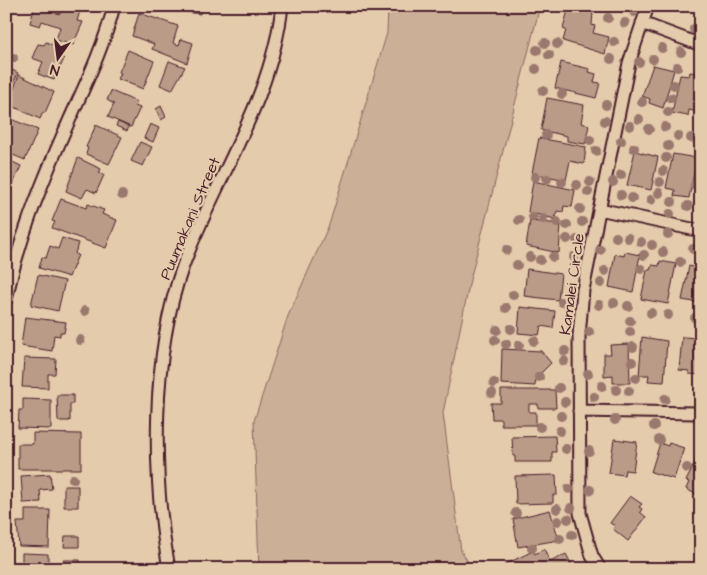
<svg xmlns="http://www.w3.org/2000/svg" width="707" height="575" viewBox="0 0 707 575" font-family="'Architects Daughter',sans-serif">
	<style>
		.green { fill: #cbaf97; stroke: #8a6761 }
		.building { fill: #b99b88; stroke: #4a1f2b }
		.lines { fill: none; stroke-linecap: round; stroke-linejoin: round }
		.street-casing { stroke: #4a1f2b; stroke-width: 15 }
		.street { stroke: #e4cbac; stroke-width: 11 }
		.tree { fill: #9a786e }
		.labels { text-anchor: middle; stroke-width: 4.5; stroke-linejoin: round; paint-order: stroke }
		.street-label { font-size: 16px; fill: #4a1f2b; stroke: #e4cbac }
	</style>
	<rect width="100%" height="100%" fill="#e4cbac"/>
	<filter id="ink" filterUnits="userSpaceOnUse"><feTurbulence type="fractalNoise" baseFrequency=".02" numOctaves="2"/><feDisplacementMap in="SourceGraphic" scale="10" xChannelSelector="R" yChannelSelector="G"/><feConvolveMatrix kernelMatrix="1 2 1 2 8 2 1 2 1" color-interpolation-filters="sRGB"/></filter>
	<g filter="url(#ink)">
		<!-- green -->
		<path class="green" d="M388 6H540L470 280 443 413 461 551 473 569H259L254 421 288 316 329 225 387 33Z"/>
		<!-- building -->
		<path class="building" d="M35 6H45L44 9 60 14 62 6 80 11 77 21 83 22 73 45 56 40 60 27 42 21 40 26 30 23Z
			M180 6H201L200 14 179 11Z
			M569 6 593 12 592 25 595 26 593 33 609 37 605 54 563 41 566 30 563 29Z
			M604 6H623L621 12Z
			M139 13 178 26 173 43 179 45 181 39 193 43 187 63 152 49 154 44 132 36Z
			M6 14 12 16 6 31Z
			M46 42 62 49 60 55 64 59 54 80 38 74 43 62 32 58 38 44 44 45Z
			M128 50 154 61 143 89 118 79 121 73 119 72Z
			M169 61 185 67 172 90 160 85Z
			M561 62 590 69 589 72 596 74 594 82 600 83 596 98 555 88Z
			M653 65 674 70 663 108 649 103 650 99 642 96Z
			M10 69 18 73 6 100V77Z
			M690 72 701 74V98L698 112 689 110 688 116 672 113 680 75 689 76Z
			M19 75 54 92 45 113 43 112 40 119 8 104Z
			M111 91 137 102 135 106 140 108 131 127 108 117 114 104 107 100Z
			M547 98 584 105 581 123 589 125 585 144 567 141V136L541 130Z
			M161 106 166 117 161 120 156 109Z
			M6 117 38 130 25 160 6 152Z
			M118 122 129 127 127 131 116 126Z
			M150 124 159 128 153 142 144 138Z
			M96 125 122 137 109 164 86 154 88 148 86 147Z
			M539 138 586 147 584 164 570 161 566 180 532 173Z
			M140 142 152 147 143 166 131 161Z
			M635 151 658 157 651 190 627 185Z
			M673 154 697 158 689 198 674 196 675 190 666 188Z
			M78 158 101 169 99 173 104 175 96 193 87 189 82 198 66 191Z
			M6 159 21 166 9 193 6 192Z
			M533 181 575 190 572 207 564 206 563 212 557 211 555 219 528 212Z
			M61 199 86 208 88 204 104 210 102 214 117 220 106 248 52 228 55 222 52 221Z
			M530 221 561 224 559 253 526 246Z
			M62 238 78 243 75 254 78 255 69 277 39 268 42 257 46 258 50 246 58 249Z
			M625 252 640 255 633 292 609 287 615 254 624 256Z
			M660 261 676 264 668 304 641 299 647 270H650L652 265 659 266Z
			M689 266 701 269V303L682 300Z
			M527 269 561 274 558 300 524 296Z
			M38 275 65 281 58 311 31 305Z
			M520 307 555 311 553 328 541 326 539 335 518 333Z
			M25 317 66 322 64 333 60 332V336L54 335 52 351 21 346Z
			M642 337 667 341 664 382 648 381 649 375H639Z
			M682 337 701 338V375L689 374V371L679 370Z
			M629 344 630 383H613V375L604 376V354H611L610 345Z
			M502 349 541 351 551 363 539 375H536L535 386 501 384Z
			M24 358 56 359 55 374H48V388L22 387Z
			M501 390H555L556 408H538V404H529V412H536V425H501V419H492L491 403H501Z
			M57 395H73V404H70V421H58Z
			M23 399 51 400V429L18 428 19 410H23Z
			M33 433 81 434V469H18V444H33Z
			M555 436 556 452H552V462H515V456H513L512 437Z
			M614 439 637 442 633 471 625 470 624 475 609 473Z
			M660 443 668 446 669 443 684 448 674 479 651 472Z
			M701 451V497L686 489 689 482 686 481Z
			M50 474 52 489 40 490 41 502 23 503 21 476Z
			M556 475 557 495H553V503L516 504 515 476Z
			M64 486H78V507H64Z
			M630 496 642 504 639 507 642 509 640 512 646 517 628 541 613 529 615 526 610 523Z
			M25 510H50L49 547 19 546 17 522H25Z
			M550 510 559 540 518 547 513 519Z
			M65 536H79V547H64Z
			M544 549 550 562 566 554 574 569H506L504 565 533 551 535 554Z
			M22 553 48 554V569H22Z
			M63 560H80V569H63Z"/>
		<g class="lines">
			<!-- street casing -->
			<g class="street-casing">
				<path id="street" d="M642 23 701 45
					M599 209 701 231
					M6 300C18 241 41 185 65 130 83 89 103 50 114 6
					M579 411 696 413
					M169 569C152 477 151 355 183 266 215 179 272 100 282 6
					M600 569 592 556 580 513 579 336 583 290 629 63 648 6"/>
			</g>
			<!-- street -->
			<use href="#street" class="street"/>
		</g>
		<!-- trees -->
		<g class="tree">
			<circle cx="634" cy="12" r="5"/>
			<circle cx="608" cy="18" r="5"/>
			<circle cx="625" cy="23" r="5"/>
			<circle cx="694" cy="29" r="5"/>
			<circle cx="614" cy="42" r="5"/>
			<circle cx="545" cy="43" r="5"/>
			<circle cx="557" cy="44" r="5"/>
			<circle cx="662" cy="48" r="5"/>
			<circle cx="537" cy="50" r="5"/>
			<circle cx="681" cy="52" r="5"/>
			<circle cx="549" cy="55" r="5"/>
			<circle cx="13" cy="58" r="5"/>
			<circle cx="611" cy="59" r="5"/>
			<circle cx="653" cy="59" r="5"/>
			<circle cx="639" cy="62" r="5"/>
			<circle cx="677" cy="67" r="5"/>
			<circle cx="536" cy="69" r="5"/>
			<circle cx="674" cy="85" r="5"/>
			<circle cx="543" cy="91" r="5"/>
			<circle cx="562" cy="94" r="5"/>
			<circle cx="671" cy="98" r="5"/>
			<circle cx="642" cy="102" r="5"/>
			<circle cx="606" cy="105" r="5"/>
			<circle cx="668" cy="112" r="5"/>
			<circle cx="639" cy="119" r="5"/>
			<circle cx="605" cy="121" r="5"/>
			<circle cx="630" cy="126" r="5"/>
			<circle cx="665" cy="127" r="5"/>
			<circle cx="649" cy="129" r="5"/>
			<circle cx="546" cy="135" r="5"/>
			<circle cx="678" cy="136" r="5"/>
			<circle cx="691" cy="138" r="5"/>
			<circle cx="590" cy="140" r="5"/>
			<circle cx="621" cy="141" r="5"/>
			<circle cx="668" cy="146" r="5"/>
			<circle cx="634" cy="148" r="5"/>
			<circle cx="596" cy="151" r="5"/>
			<circle cx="666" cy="158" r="5"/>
			<circle cx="663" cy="171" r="5"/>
			<circle cx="621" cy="175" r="5"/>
			<circle cx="535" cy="177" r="5"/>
			<circle cx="547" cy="179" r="5"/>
			<circle cx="562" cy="182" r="5"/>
			<circle cx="590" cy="182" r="5"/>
			<circle cx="613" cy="182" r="5"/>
			<circle cx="660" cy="182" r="5"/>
			<circle cx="577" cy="185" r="5"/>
			<circle cx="695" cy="185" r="5"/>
			<circle cx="588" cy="192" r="5"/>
			<circle cx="659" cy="193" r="5"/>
			<circle cx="122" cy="195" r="5"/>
			<circle cx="621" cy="195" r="5"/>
			<circle cx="632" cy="198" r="5"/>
			<circle cx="651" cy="200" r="5"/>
			<circle cx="672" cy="202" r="5"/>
			<circle cx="688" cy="206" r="5"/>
			<circle cx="580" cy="209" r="5"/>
			<circle cx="670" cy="214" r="5"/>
			<circle cx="533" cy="217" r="5"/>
			<circle cx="543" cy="219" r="5"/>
			<circle cx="519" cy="220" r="5"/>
			<circle cx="557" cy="222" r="5"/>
			<circle cx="582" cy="222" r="5"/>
			<circle cx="567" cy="225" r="5"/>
			<circle cx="668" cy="234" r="5"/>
			<circle cx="616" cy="237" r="5"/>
			<circle cx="628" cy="238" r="5"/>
			<circle cx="567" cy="239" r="5"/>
			<circle cx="577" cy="240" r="5"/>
			<circle cx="641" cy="242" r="5"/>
			<circle cx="652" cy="245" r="5"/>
			<circle cx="693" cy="249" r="5"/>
			<circle cx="507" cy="250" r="5"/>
			<circle cx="600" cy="250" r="5"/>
			<circle cx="663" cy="252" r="5"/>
			<circle cx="644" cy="255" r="5"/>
			<circle cx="530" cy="257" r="5"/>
			<circle cx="553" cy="257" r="5"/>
			<circle cx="574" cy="257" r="5"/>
			<circle cx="540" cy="260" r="5"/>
			<circle cx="680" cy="262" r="5"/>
			<circle cx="517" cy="265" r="5"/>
			<circle cx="641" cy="269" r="5"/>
			<circle cx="605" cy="271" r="5"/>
			<circle cx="601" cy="283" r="5"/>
			<circle cx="513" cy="295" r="5"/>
			<circle cx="562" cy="302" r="5"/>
			<circle cx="614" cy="303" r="5"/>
			<circle cx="599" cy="305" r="5"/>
			<circle cx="628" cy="306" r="5"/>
			<circle cx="506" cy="308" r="5"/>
			<circle cx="569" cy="310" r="5"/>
			<circle cx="85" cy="311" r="5"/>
			<circle cx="651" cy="313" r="5"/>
			<circle cx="668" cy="315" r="5"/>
			<circle cx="695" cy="318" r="5"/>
			<circle cx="630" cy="321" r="5"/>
			<circle cx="511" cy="329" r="5"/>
			<circle cx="497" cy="330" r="5"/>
			<circle cx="589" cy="332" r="5"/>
			<circle cx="630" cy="332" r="5"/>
			<circle cx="80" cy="340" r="5"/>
			<circle cx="495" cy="340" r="5"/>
			<circle cx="534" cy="341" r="5"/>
			<circle cx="506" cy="344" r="5"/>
			<circle cx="519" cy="345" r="5"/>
			<circle cx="633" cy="347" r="5"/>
			<circle cx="565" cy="351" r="5"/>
			<circle cx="564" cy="361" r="5"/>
			<circle cx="632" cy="362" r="5"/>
			<circle cx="588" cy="374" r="5"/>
			<circle cx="539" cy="377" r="5"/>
			<circle cx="636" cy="378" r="5"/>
			<circle cx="494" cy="383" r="5"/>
			<circle cx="602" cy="386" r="5"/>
			<circle cx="559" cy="388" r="5"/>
			<circle cx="616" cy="390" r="5"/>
			<circle cx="629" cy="391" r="5"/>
			<circle cx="492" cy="393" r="5"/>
			<circle cx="594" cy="397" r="5"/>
			<circle cx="665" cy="399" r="5"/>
			<circle cx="565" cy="402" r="5"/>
			<circle cx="561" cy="416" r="5"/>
			<circle cx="615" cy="420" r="5"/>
			<circle cx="654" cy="426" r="5"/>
			<circle cx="540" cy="427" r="5"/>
			<circle cx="560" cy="431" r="5"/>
			<circle cx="659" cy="440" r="5"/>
			<circle cx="566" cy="449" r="5"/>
			<circle cx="589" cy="451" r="5"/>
			<circle cx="687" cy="468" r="5"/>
			<circle cx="73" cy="479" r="5"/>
			<circle cx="569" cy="489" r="5"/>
			<circle cx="590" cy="490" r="5"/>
			<circle cx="571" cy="508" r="5"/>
			<circle cx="557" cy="509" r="5"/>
			<circle cx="516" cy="513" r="5"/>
			<circle cx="568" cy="519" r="5"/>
			<circle cx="558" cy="521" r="5"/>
			<circle cx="572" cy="535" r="5"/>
			<circle cx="560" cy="539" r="5"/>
			<circle cx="532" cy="548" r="5"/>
		</g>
	</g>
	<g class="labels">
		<!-- street labels -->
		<g class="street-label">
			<text transform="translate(189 218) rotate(-67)" y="6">Puumakani Street</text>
			<text transform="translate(571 284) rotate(-82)" y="6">Kamalei Circle</text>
		</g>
	</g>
	<!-- margin -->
	<rect width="707" height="575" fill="none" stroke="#e4cbac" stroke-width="25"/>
	<rect x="12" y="12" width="682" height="550" fill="none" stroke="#4a1f2b" stroke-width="2" filter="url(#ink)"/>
	<!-- north arrow -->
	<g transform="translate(58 58) rotate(194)" stroke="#e4cbac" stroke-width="4" paint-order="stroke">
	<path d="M0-4L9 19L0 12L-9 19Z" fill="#4a1f2b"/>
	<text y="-8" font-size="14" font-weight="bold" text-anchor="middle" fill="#4a1f2b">N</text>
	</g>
</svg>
